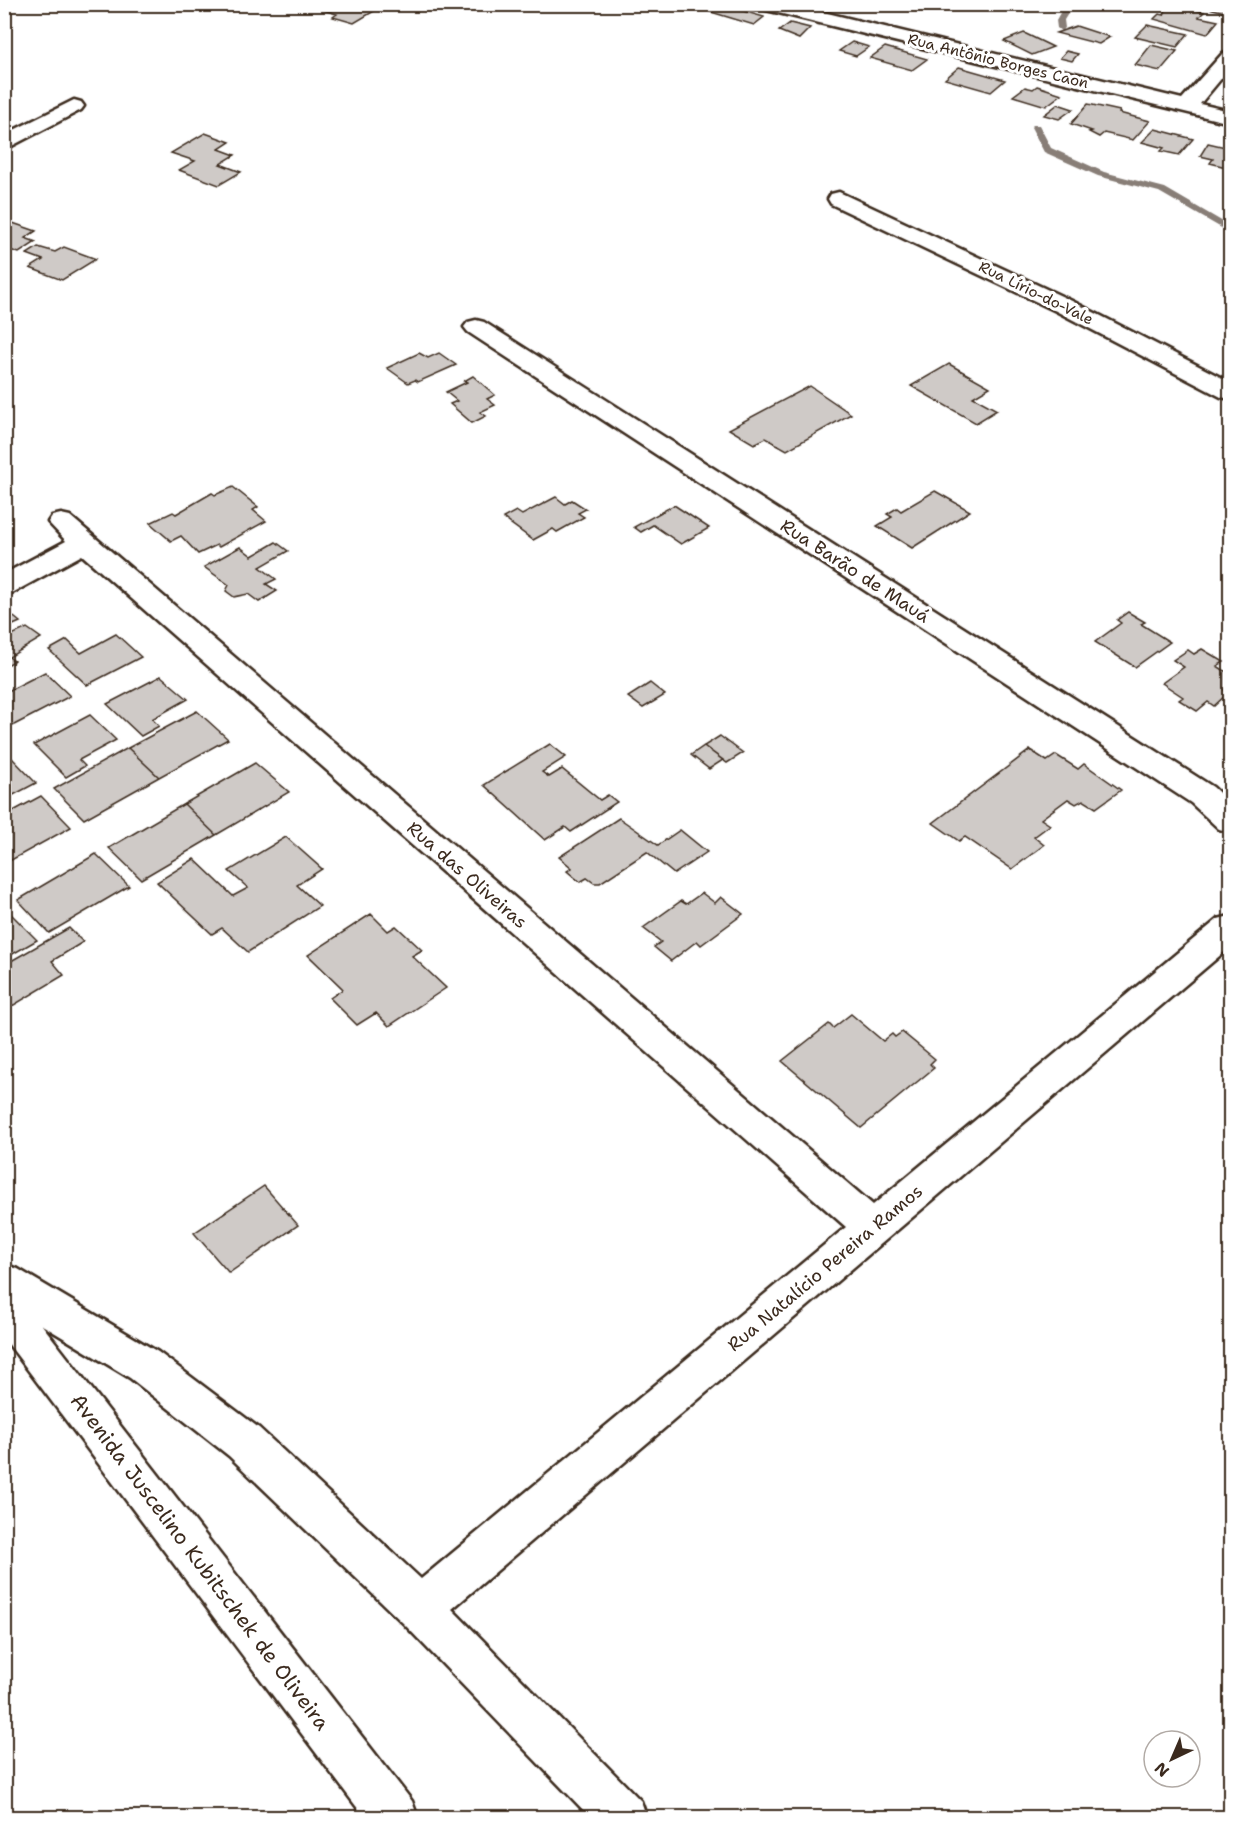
<svg xmlns="http://www.w3.org/2000/svg" width="1235" height="1822" viewBox="0 0 1235 1822" font-family="'Shantell Sans',sans-serif">
	<style>
		.lines { fill: none; stroke-linecap: round; stroke-linejoin: round }
		.stream { fill: #887e77; fill-rule: evenodd }
		.building { fill: #cfcac7; stroke: #3b2a1e; stroke-width: 1.5 }
		.minor-casing { stroke: #3b2a1e; stroke-width: 5 }
		.primary-casing { stroke: #3b2a1e; stroke-width: 5 }
		.minor { fill: #fff; fill-rule: evenodd }
		.primary { fill: #fff; fill-rule: evenodd }
		.labels { text-anchor: middle; stroke-width: 6; stroke-linejoin: round; paint-order: stroke }
		.far-street-label { font-size: 15px; fill: #3b2a1e; stroke: #fff }
		.street-label { font-size: 18px; fill: #3b2a1e; stroke: #fff }
		.near-street-label { font-size: 21px; fill: #3b2a1e; stroke: #fff }
	</style>
	<rect width="100%" height="100%" fill="#fff"/>
	<filter id="ink" filterUnits="userSpaceOnUse"><feTurbulence type="fractalNoise" baseFrequency=".0167" numOctaves="2"/><feDisplacementMap in="SourceGraphic" scale="12" xChannelSelector="R" yChannelSelector="G"/><feConvolveMatrix kernelMatrix="1 2 1 2 8 2 1 2 1" color-interpolation-filters="sRGB"/></filter>
	<g filter="url(#ink)">
		<g class="lines">
			<!-- stream -->
			<path class="stream" d="M1065 4H1074L1064 20 1065 28 1061 31 1057 28 1056 20Z
				M1033 125H1039L1051 148 1104 172 1165 188 1230 226V233L1159 192 1098 176 1044 152 1031 127Z"/>
		</g>
		<!-- building -->
		<path class="building" d="M329 4H386L354 23 333 17 337 14 320 9Z
			M876 4H910L905 10Z
			M1193 4H1230V5L1224 12Z
			M722 5 764 17 754 25 711 12Z
			M1182 7 1204 12 1199 17 1218 21 1207 34 1154 19 1159 14 1164 15 1166 10Z
			M790 23 810 28 799 39 779 31Z
			M1147 25 1188 34 1177 47 1135 37Z
			M1076 26 1110 37 1099 44 1056 33Z
			M1024 33 1053 47 1032 55 1004 41Z
			M852 42 869 47 856 56 839 51Z
			M1151 45 1177 51 1160 71 1135 65Z
			M885 47 927 59 912 70 870 58Z
			M1066 51 1078 54 1072 61 1060 58Z
			M959 67 1005 80 991 92 945 79Z
			M1037 86 1062 94 1046 106 1013 96 1025 87 1033 89Z
			M1058 104 1073 109 1059 119 1044 115Z
			M1088 104 1120 111 1119 113 1150 121 1133 140 1104 133 1099 137 1089 132 1092 131 1071 124Z
			M1155 129 1193 139 1179 155 1161 151 1164 148 1142 142Z
			M205 133 230 142 219 149 235 155 220 164 241 172 219 185 179 170 195 161 171 153Z
			M1208 143 1230 148V168L1210 163 1213 159 1200 156Z
			M4 220 36 231 25 238 36 242 19 253 10 250 4 253Z
			M38 247 55 252 64 247 96 259 62 280 30 268 43 260 27 254Z
			M419 353 428 358 439 353 456 365 418 382 415 380 408 383 387 368Z
			M949 364 990 387 973 397 997 410 976 423 911 386Z
			M473 376 495 395 487 399 495 405 480 412 486 416 472 423 450 404 457 401 446 392 467 382 464 381Z
			M810 386 851 414 787 450 766 438 754 444 729 429Z
			M233 487 258 507 253 510 266 521 219 547 217 545 198 554 181 536 171 541 150 523 173 512 176 514 212 493 215 495Z
			M935 491 970 511 912 548 877 526 892 517 887 514 897 508 901 511Z
			M556 497 565 504 572 500 586 509 578 513 584 517 557 532 553 529 533 540 503 518 516 511 522 515Z
			M674 505 709 528 681 544 653 525 641 532 634 527Z
			M276 542 288 551 260 567 276 579 266 584 277 591 259 602 248 594 234 597 226 591 229 585 204 567 240 547 252 556Z
			M4 609 20 622 4 629Z
			M1128 612 1145 622 1141 624 1170 642 1135 667 1095 642 1121 623 1117 620Z
			M27 628 41 638 9 657 14 661 4 667V629L12 635Z
			M116 634 141 657 87 685 49 650 67 640 81 653Z
			M1202 649 1224 662 1217 666 1230 674V685L1224 690 1228 693 1214 706 1208 702 1197 711 1179 700 1183 697 1162 683 1184 667 1173 660 1188 650 1194 654Z
			M45 672 70 696 14 725 4 716V688L8 691Z
			M161 676 188 699 152 719 159 726 141 736 107 704Z
			M650 683 665 695 643 708 628 697Z
			M197 711 228 739 159 777 128 748Z
			M90 715 116 740 79 760 85 766 66 777 34 745Z
			M720 736 743 753 727 763 704 746Z
			M550 744 566 757 542 772 549 777 562 769 600 800 608 795 617 802 571 832 565 827 545 840 484 785Z
			M704 746 723 760 709 769 691 755Z
			M128 748 159 777 84 819 54 789Z
			M1030 750 1047 761 1056 755 1078 769 1084 764 1121 790 1096 808 1083 800 1076 804 1068 799 1041 819 1050 825 1034 837 1044 845 1012 869 965 837 959 841 933 823Z
			M11 757 36 783 4 800V760Z
			M255 763 289 792 216 835 184 804Z
			M41 796 71 827 4 864V816Z
			M184 804 216 835 141 879 109 848Z
			M619 818 658 845 680 830 707 852 674 874 647 852 600 883H594L587 878 580 882 567 871 572 868 559 857Z
			M286 837 322 869 297 885 320 906 248 952 222 928 212 934 157 882 194 859 233 896 248 888 229 871Z
			M96 854 129 886 49 933 18 900Z
			M702 893 715 903 721 897 743 914 701 945 697 941 671 961 654 947 661 942 643 928 681 901 686 904Z
			M4 907 37 940 4 959Z
			M371 914 388 931 396 926 422 950 412 956 446 988 389 1026 376 1013 357 1025 330 998 343 989 308 955Z
			M69 928 83 942 52 961 64 975 4 1011V965Z
			M851 1014 883 1041 892 1034 895 1037 902 1032 935 1059 930 1064 934 1068 861 1128 782 1061 829 1024 833 1028Z
			M264 1186 298 1225 229 1273 194 1233Z"/>
		<g class="lines">
			<!-- minor casing -->
			<g class="minor-casing">
				<path id="minor" d="M756 4H790L1182 99 1223 53 1230 51V68L1200 104 1230 111V123L758 8Z
					M74 100 81 102 84 106 81 110 4 150V135Z
					M839 192 1072 301 1230 382V399L1221 397 1056 311 831 204 828 199 831 194Z
					M476 320 484 322 1213 787 1230 803V832L1219 829 1191 803 468 332 464 327 468 322Z
					M61 514 70 516 873 1205 1218 919 1230 916V947L452 1609 641 1801 647 1818H591L404 1624 229 1456 130 1378 4 1302V1264L18 1269 158 1352 259 1428 421 1579 846 1227 82 555 14 592 4 595V574L66 541 48 522 52 516Z"/>
			</g>
			<!-- primary casing -->
			<g class="primary-casing">
				<path id="primary" d="M4 1289 18 1294 412 1801 418 1818H365L4 1338Z"/>
			</g>
			<!-- minor -->
			<use href="#minor" class="minor"/>
			<!-- primary -->
			<use href="#primary" class="primary"/>
		</g>
	</g>
	<g class="labels">
		<!-- far-street labels -->
		<g class="far-street-label">
			<text transform="translate(998 61) rotate(14)" y="5">Rua Antônio Borges Caon</text>
			<text transform="translate(1036 293) rotate(26)" y="5">Rua Lírio-do-Vale</text>
		</g>
		<!-- street labels -->
		<g class="street-label">
			<text transform="translate(855 571) rotate(33)" y="6">Rua Barão de Mauá</text>
			<text transform="translate(467 875) rotate(41)" y="6">Rua das Oliveiras</text>
			<text transform="translate(825 1268) rotate(-40)" y="6">Rua Natalício Pereira Ramos</text>
		</g>
		<!-- near-street labels -->
		<g class="near-street-label">
			<text transform="translate(200 1562) rotate(53)" y="7">Avenida Juscelino Kubitschek de Oliveira</text>
		</g>
	</g>
	<!-- margin -->
	<rect width="1235" height="1822" fill="none" stroke="#fff" stroke-width="24"/>
	<rect x="12" y="12" width="1211" height="1798" fill="none" stroke="#3b2a1e" stroke-width="2" filter="url(#ink)"/>
	<!-- north arrow -->
	<g transform="translate(1172 1759) rotate(224)"><circle r="28" fill="#ffffff" stroke="#b1aaa5" stroke-width="1.5"/>
	<path d="M0-4.5L10 22L0 15L-10 22Z" fill="#3b2a1e"/>
	<text y="-9" font-size="16" font-weight="bold" text-anchor="middle" fill="#3b2a1e">N</text>
	</g>
</svg>
